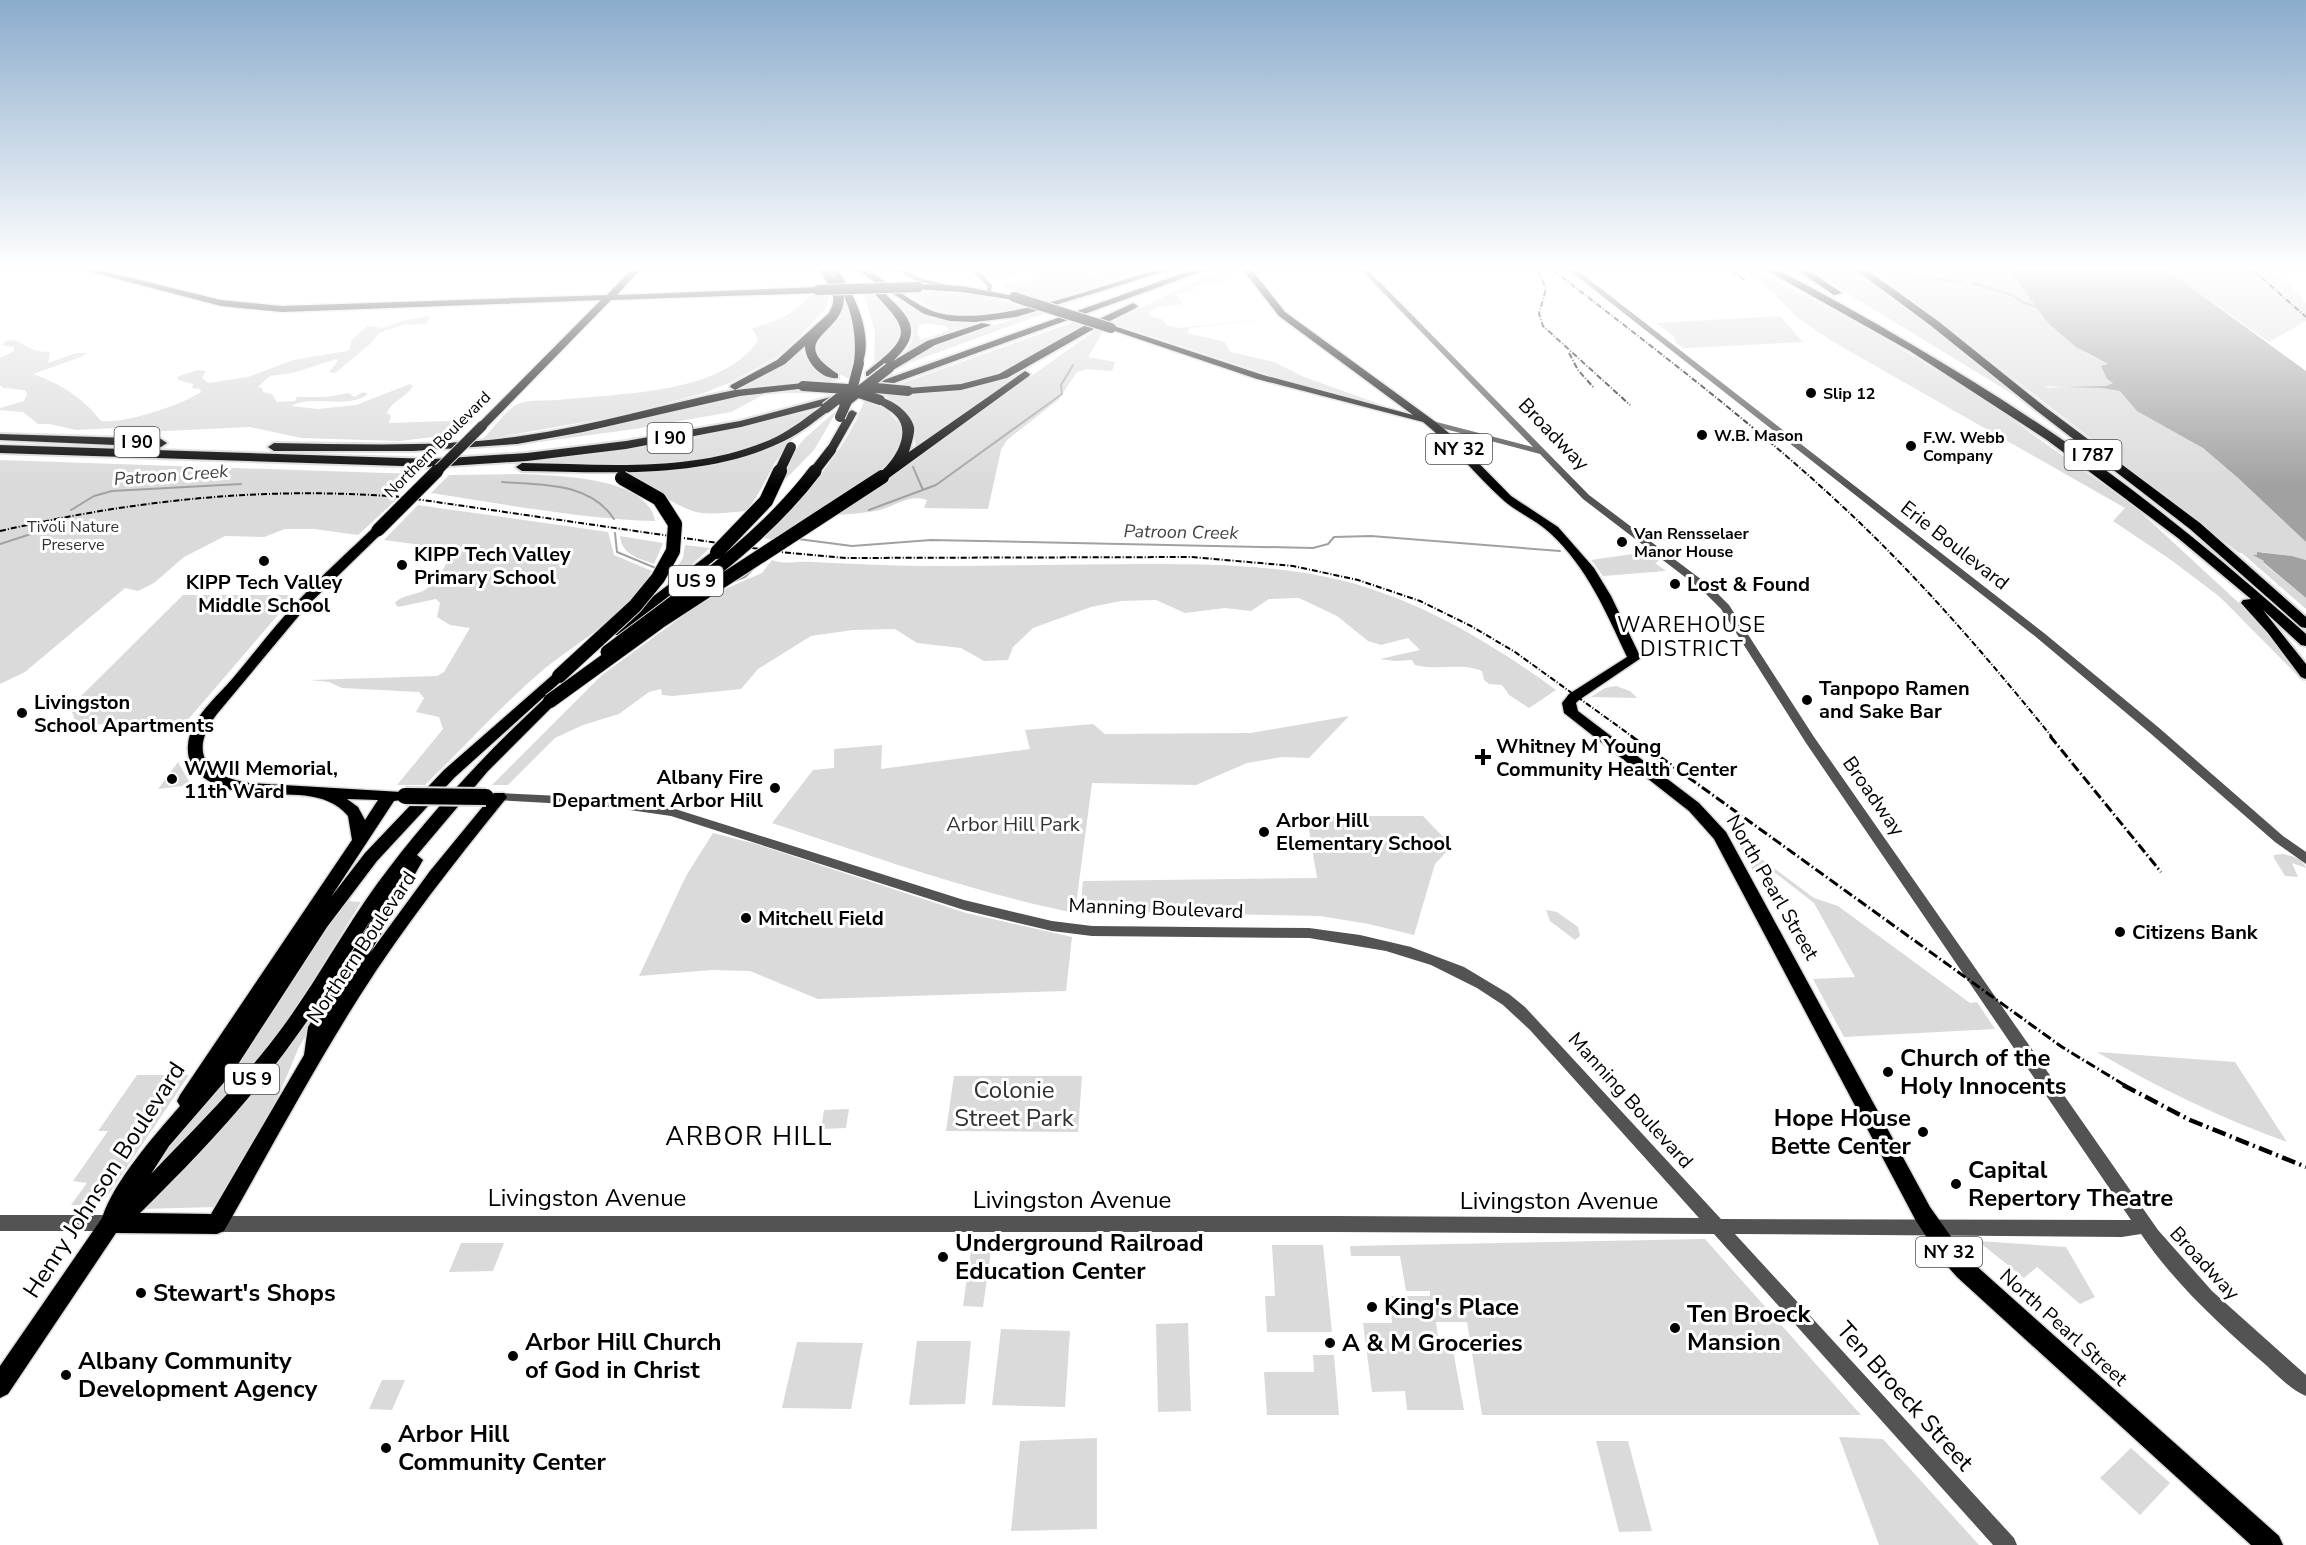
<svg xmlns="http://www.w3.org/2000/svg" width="2306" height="1545" viewBox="0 0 2306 1545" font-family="'Nunito Sans',sans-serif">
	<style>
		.green { fill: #dadada; fill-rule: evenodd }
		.water { fill: #a1a1a1 }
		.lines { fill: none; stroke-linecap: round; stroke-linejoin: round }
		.stream { stroke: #a1a1a1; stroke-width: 2 }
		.major-casing { stroke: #dbdbdb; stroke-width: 3 }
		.highway-casing { stroke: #dbdbdb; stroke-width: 4 }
		.minor { fill: #535353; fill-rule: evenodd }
		.major { fill: #000; fill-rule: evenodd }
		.highway { fill: #000; fill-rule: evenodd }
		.rail-far2 { stroke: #000; stroke-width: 2; stroke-dasharray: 6 2 1 2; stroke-linecap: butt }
		.rail-far1 { stroke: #000; stroke-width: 3; stroke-dasharray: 10 3 1.5 3; stroke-linecap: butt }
		.rail { stroke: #000; stroke-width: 4.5; stroke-dasharray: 14 4.5 2 4.5; stroke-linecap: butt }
		.major-bridge-far2-casing { stroke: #dbdbdb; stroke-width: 12; stroke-linecap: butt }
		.major-bridge-far1-casing { stroke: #dbdbdb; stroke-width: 15; stroke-linecap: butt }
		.major-bridge-casing { stroke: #dbdbdb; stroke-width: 20; stroke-linecap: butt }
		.highway-bridge-far1-casing { stroke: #dbdbdb; stroke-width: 13; stroke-linecap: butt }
		.highway-bridge-casing { stroke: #dbdbdb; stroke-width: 16; stroke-linecap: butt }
		.major-bridge-far2 { stroke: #000; stroke-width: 10 }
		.major-bridge-far1 { stroke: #000; stroke-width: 13 }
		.major-bridge { stroke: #000; stroke-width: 16 }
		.highway-bridge-far1 { stroke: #000; stroke-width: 10 }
		.highway-bridge { stroke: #000; stroke-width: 14 }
		.poi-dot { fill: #000; stroke: #fff; stroke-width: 2 }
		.labels { text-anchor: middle; stroke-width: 6; stroke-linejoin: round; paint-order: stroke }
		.far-poi-label { font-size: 16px; font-weight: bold; fill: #000; stroke: #fff; text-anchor: start }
		.far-street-label { font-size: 16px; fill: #000; stroke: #fff }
		.far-park-label { font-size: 16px; fill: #313131; stroke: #fff }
		.shield { fill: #fff; stroke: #4c4c4c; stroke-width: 1.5 }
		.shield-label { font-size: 18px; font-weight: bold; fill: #000 }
		.far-water-label { font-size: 18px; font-style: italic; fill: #424242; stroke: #fff }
		.street-label { font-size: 20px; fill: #000; stroke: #fff }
		.poi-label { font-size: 20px; font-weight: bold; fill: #000; stroke: #fff; text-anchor: start }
		.park-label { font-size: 20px; fill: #313131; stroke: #fff }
		.neighbourhood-label { font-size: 21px; letter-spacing: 1.5px; fill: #000; stroke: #fff }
		.near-poi-label { font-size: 24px; font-weight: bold; fill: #000; stroke: #fff; text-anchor: start }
		.near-park-label { font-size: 24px; fill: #313131; stroke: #fff }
		.near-street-label { font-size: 24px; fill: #000; stroke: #fff }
		.near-neighbourhood-label { font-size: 26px; letter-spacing: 1.5px; fill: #000; stroke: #fff }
	</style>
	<rect width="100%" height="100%" fill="#fff"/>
	<!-- green -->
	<path class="green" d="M981 270H1091L1103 281 1093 270H1155L1046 302 1000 286 1029 281 1034 278 1031 272C1016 273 1005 277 991 280Z
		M1217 270 1240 271 1214 279 1232 280 1204 284 1193 289V291L1177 294 1183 304 1159 307 1149 312 1150 316 1162 319 1167 325 1177 328 1276 318 1190 328 1187 333 1225 342 1230 352 1274 362 1304 377 1385 406 1281 379 1111 323Z
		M1744 270H1753L1778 282 1862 325 1980 397 2135 507 2241 605 2274 640 2306 684 2220 597 2171 560 2113 521 2125 508 1830 340 1798 318 1754 275Z
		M1809 270H1853L1985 367 2024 401Z
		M1873 270 2011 272 2048 323 2086 353 2109 365 2102 366 2107 379 2113 383 2106 386H2045L2048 388H2101L2121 391 2132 403 2203 448 2238 478 2306 542V560L2292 556 2261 552 2262 560 2265 562 2263 563 2306 598V609L2242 553H2239Z
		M2167 270H2275L2306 303V321L2269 342Z
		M951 291 986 296 1029 308C1000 313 971 320 941 311 928 307 916 298 904 292Z
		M864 293H874C887 308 913 329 897 350 892 357 881 362 874 368L875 332Z
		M843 294 852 316 856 338 850 379C779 348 847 332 843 294Z
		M811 295 829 296 826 308 797 339 775 358 729 383 704 393 618 416 482 440C491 431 508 408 518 404 528 399 547 401 559 400 618 393 723 395 758 340L752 328C778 321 793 315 811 295Z
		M1084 298H1086L895 368 937 343Z
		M900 301 930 316 984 323 941 336 905 353C922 329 911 321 894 302ZM926 323 945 326 950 330 921 340 917 333 919 325Z
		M428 316 430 318 425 324 402 325 379 333 370 344 335 373 329 372 338 361 336 359 293 373 270 376 258 387 262 388 263 392 272 394 277 402 295 401 297 397H326L349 393 354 397 363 392 368 394C346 410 314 394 291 406L318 409 356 405 410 384 413 386C408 395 395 400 388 410L387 413 391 416 389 423 476 420 433 437 400 441 301 438 250 427 143 432 136 427 76 430 50 424H38L23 412 0 410V408L24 401 27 394 25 390 3 388 0 385V358L14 351V347L2 345C11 333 23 346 34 350 39 351 44 352 50 352L48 363 76 353H87L81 357 33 374C61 384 82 397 101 421 124 424 182 405 201 392L200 389 192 388 193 384 178 380 177 377 197 370 206 371 202 378 208 383 248 377 293 360 347 351 350 349 351 341 367 326 384 328 402 321Z
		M1780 316 1803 342 1684 348 1676 343 1674 336 1656 323Z
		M1073 322 1085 327C1054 344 1024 366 991 377 958 388 923 388 889 388Z
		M1097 329 1103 332 1088 357 1115 362 1112 371 1087 369 1077 372 1058 400 1007 440 1001 450 988 509 924 508 927 500C910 493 892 508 876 511 863 513 850 514 837 515Z
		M802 350C810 370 825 377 843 384L788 383 725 393 769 373Z
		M1022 373 915 450C917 418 906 402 875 393L952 392 973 389Z
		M797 389 823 390 806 393H767L731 412 635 429 508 446 593 431 749 394Z
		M865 399 887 410 902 427C901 444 894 456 884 469L772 540 762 537C803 496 845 454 865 399Z
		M821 409C809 417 797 428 784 435 708 475 601 464 517 465L687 440Z
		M838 409 814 450 778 487 792 454 804 439Z
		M796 436C770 461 767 486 746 511 730 512 708 516 693 511 669 503 649 486 626 474V471C688 469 739 463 796 436Z
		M0 460 415 474 395 501 358 535 314 529H285L264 537 225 536 184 557 154 583 138 591 125 588 25 672 0 684Z
		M525 474C560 476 648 477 655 521 580 519 505 504 431 493L449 475Z
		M418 505 608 532 614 555 652 571C627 616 583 638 544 669 503 704 464 747 425 785H397L443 729 439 717 416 712 424 698 419 692 342 688 329 682 310 680 437 676 444 672 470 628 450 625 437 617 440 603 436 599 398 607 395 603C401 595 416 595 425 590 438 582 444 567 451 555L414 544 384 540Z
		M620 536 663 543 654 564C638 558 622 555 620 536Z
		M685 545 710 548 683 573 675 570 683 558Z
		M1647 552 1659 561 1655 563 1666 571 1603 576 1591 560Z
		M772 560C785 565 798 561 812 562 854 564 896 566 938 566 1008 566 1077 564 1146 564 1212 564 1276 565 1340 580 1420 600 1490 642 1556 690L1529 708 1509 695 1502 685 1489 684 1484 680 1482 671C1462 662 1436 671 1415 665L1412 660 1395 661 1380 659 1420 650 1408 638 1381 645 1368 641 1337 616 1299 598 1269 599 1251 611 1225 608 1185 613 1156 600 1121 601 1091 607 1033 628 1013 647 1008 660 984 661 961 648 917 643 895 629 853 630 811 636 758 669 741 689 673 696 662 695 661 689 649 692 619 714 583 725 555 738 508 785H492L602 675 691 610 725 589 762 573Z
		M183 595H295L186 722 77 725 70 707Z
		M1616 686 1630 691 1637 698 1591 697 1605 688Z
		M1349 716 1309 758 1282 757 1247 763 1196 785 1092 783 1075 913C971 892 872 856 772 823L813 770 834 768V749L882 745 881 769 1030 749 1025 730 1093 724 1105 734 1251 733Z
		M178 762 191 785 158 789Z
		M1332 816H1423L1452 846 1435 864 1414 935 1369 924 1320 916 1080 911 1083 881 1317 878 1308 824Z
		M713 833 756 844 966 913 1072 937 1066 991 818 999 750 971 712 970 639 976 686 876Z
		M397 836 349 901 361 902 283 1029 262 1057 127 1203 336 910Z
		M1736 840 1814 898 1838 906 1970 1003 1977 1002 1995 1029 1844 1037 1813 979 1855 977 1814 903 1774 872 1755 874Z
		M2283 854C2292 856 2303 858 2306 868L2292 863 2298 877 2285 876 2274 858V855Z
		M1546 910 1557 912 1578 927 1580 936 1575 940 1550 921Z
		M312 1018H316L299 1047 268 1121 216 1207 139 1209 250 1091Z
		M2097 1052 2235 1062 2287 1142C2221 1118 2158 1088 2097 1052Z
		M137 1075H189L106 1198 94 1205H71L87 1183 73 1181 108 1131H98Z
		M954 1076H1082L1078 1132 946 1131Z
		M849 1109 846 1128 821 1129 824 1110Z
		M1705 1239 1861 1415H1482L1467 1322H1436L1440 1350H1453L1464 1410H1407L1405 1391 1372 1392 1363 1323H1392L1389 1296H1430V1291H1406L1400 1256H1351L1350 1246Z
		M1978 1241 2066 1247 2095 1297 2080 1304 2037 1267 2024 1278Z
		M461 1243H504L493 1271 449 1272Z
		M972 1243 992 1244 983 1307 963 1306Z
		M1272 1245H1323L1332 1332H1267L1265 1296H1275Z
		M1188 1323 1191 1411 1158 1412 1156 1324Z
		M1001 1329 1070 1331 1065 1407 992 1405Z
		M917 1341H971L965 1404 909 1405Z
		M797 1342 863 1343 851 1409 782 1408Z
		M1313 1355H1334L1339 1415H1267L1264 1372H1314Z
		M382 1380H405L392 1410 369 1409Z
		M1839 1437 1883 1439 1979 1545H1879Z
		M1097 1438V1529L1011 1531 1020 1441Z
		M1596 1441H1628L1652 1531 1619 1532Z
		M2131 1448 2170 1483 2140 1515 2100 1478Z"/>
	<!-- water -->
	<path class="water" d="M2009 270H2167L2306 371V542L2238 478 2203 448 2137 411 2120 391 2101 388 2042 387 2106 386 2113 383 2107 379 2101 366 2108 364 2076 347 2048 323Z
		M2257 552 2292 556 2306 560V598L2263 562 2264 561 2253 555H2257Z"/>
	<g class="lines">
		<!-- stream -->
		<path class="stream" d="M1917 277 1962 282
			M1972 283 2012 295 2022 302 2037 307
			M913 467 923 490
			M502 482C542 485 590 482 614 519
			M71 510 94 496 112 491 241 484
			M869 510 936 485 1062 394 1061 385 1073 365
			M615 533 617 552 658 569
			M798 539 852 546 931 540 1313 548 1328 544 1334 537 1371 536 1560 551
			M0 544 34 533 54 523
			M667 572 696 580
			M732 582 745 577 755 567"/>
		<!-- major casing -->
		<g class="major-casing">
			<path id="major" d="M83 270H99L221 300 282 306 607 295 631 270H640L617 295 818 287 822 290 818 293 611 300 486 428H478V424L601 300 282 312 221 306Z
				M830 270H838C855 296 874 334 862 365L854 363C858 328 849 299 830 270Z
				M1243 270H1252L1285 312 1433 420 1449 433 1511 496 1558 527 1594 568 1611 596 1641 658 1579 700 1576 703 1578 711 1699 803 1726 832 1930 1207 1957 1245 1973 1263 2279 1536 2283 1545H2251L1957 1277 1941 1259 1916 1221 1714 839 1689 811 1564 713 1562 703 1569 694 1627 657C1606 612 1587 567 1550 533 1536 520 1516 512 1502 499 1475 474 1452 445 1423 422L1257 379 1106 328 1114 326 1263 375 1413 415 1279 316Z
				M918 284 962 286 1018 297 1014 300 962 292 915 289 914 287Z
				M852 410 857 413 836 450 835 452H827L826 450 847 413Z
				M378 526 384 530 382 533 307 606 217 714C188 752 205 776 249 783L401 792 404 796 401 800 394 801 331 897 365 853 444 770 565 664H575L577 667 454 778 377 861 327 927 233 1072 169 1146 151 1174C196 1127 243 1081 282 1028 316 982 343 931 377 884 427 816 484 755 545 698H555L557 701 555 704 488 771 417 855 423 860 370 953 430 871 494 793H504L507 797 504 801C454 863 404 926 361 994 312 1071 269 1152 224 1231L217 1234 116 1233 8 1394 0 1398V1366L102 1218C114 1181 154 1136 180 1106L177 1101 180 1095 352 840 348 816C322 785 276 799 240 792 216 787 185 775 188 745 190 718 217 697 233 678 255 652 275 625 298 601 322 575 348 552 374 527ZM347 799 378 800 365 820 358 807ZM374 915 308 1027 304 1055 211 1214 140 1213C194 1160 251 1100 295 1038 324 999 348 956 374 915Z
				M717 548 723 552 721 555 620 635H610L608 632 610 629Z"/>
		</g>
		<!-- highway casing -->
		<g class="highway-casing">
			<path id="highway" d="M819 270H828C834 278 844 289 844 299 843 335 784 339 838 374V378C821 380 805 361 805 346L785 364 735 390 803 383 807 384V388L740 396 583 432 517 444 413 451H274L268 447 274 443C356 444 439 448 521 436 593 426 663 404 735 390L730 387 731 385 777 360 828 314C840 297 829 285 819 270Z
				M857 270H868C888 283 909 301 930 310 982 332 1101 286 1155 270H1170L1016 317 975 322 950 321 924 314Z
				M1192 270H1206L861 395 826 405 832 408 830 410C815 421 801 433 784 441 704 480 609 472 522 471L516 467 522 463C606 464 698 474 776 437 792 429 807 417 822 406L741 427 626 449 527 461 433 467 0 453V445L433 459 527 453 626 441 740 421 853 391Z
				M1766 270H1778C1873 320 1965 374 2054 434 2143 494 2226 563 2306 634V646L2301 645 2263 610 2306 664V679L2301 677 2268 633 2241 603 2243 600 2251 599 2178 538 2047 440 1910 351Z
				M1797 270H1808L1842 293 1834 295Z
				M1856 270H1867L1938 321 2045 407 2200 523 2306 617V628L2301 627 2190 529 2037 411 1930 325Z
				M869 284H875C903 312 930 327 893 361L927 341 982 323 991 325 935 345 893 370 884 368 874 376H866V372C915 334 909 330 869 288Z
				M1133 303 1138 306 1136 308 1090 331 1007 378 961 390 908 394 903 391 908 388 961 384 999 374 1082 327Z
				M1025 371 1030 374 1029 376 886 480H878V474C892 464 913 434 896 416 892 411 882 406 876 402V398C889 396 911 413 914 427 915 433 911 445 909 452Z
				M0 434 161 439 167 443 161 447 0 440Z"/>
		</g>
		<!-- minor -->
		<path class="minor" d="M897 270H906L920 278 965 289 962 291 916 281Z
			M971 270H978L992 285 991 294H987V286Z
			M1361 270H1368L1589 495 1710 586 1729 605 1814 737 2158 1230 2212 1291 2306 1375V1396C2291 1390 2278 1376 2266 1365 2221 1326 2175 1284 2141 1234L2122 1237 1735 1234 2014 1538 2017 1545H1993L1714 1234 1336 1232H217L211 1230 209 1224 211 1218 217 1216H1336L1699 1218 1530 1030 1503 1005 1477 988 1431 965 1386 951 1309 938 1092 936 1052 931 964 910 671 816 602 806 495 800 493 797 495 794 499 793 602 798 672 808 964 900 1052 921 1092 926 1309 928 1360 935 1411 947 1464 967 1509 994 1525 1007 1721 1219 2131 1220 1806 743 1721 609 1702 590 1583 499 1540 454 1426 424V420H1429L1533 447Z
			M1569 270H1577L2044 633 2158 727 2283 836 2306 852V864L2275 842 2150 733 2036 637Z
			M0 1215H111L117 1217 119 1223 117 1229 111 1231H0Z"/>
		<!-- major -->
		<use href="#major" class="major"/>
		<!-- highway -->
		<use href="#highway" class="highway"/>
		<!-- rail-far2 -->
		<path class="rail-far2" d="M1538 270 1546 289 1539 314 1543 326 1630 405
			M1553 270C1657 351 1763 430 1858 521 1928 588 1991 662 2052 737
			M1731 270 1746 281
			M2253 270 2306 317
			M1569 353 1578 370 1594 388
			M0 531C135 500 263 486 402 497L780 552 846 558 1192 557 1293 566 1358 580 1420 601 1471 626 1515 652 1633 737"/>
		<!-- rail-far1 -->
		<path class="rail-far1" d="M1631 736 2062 1047 2126 1086
			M2050 736 2161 872"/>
		<!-- rail -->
		<path class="rail" d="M2123 1085 2190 1120 2306 1167"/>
		<!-- major-bridge-far2 casing -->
		<g class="major-bridge-far2-casing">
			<path id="major-bridge-far2" d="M818 290 918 287
				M1014 297 1111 328
				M840 417 852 390 859 363
				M436 472 482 426
				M814 472 831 450"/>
		</g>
		<!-- major-bridge-far1 casing -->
		<g class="major-bridge-far1-casing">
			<path id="major-bridge-far1" d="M378 530 437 471
				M607 652C679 597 760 544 815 471"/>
		</g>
		<!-- major-bridge casing -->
		<g class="major-bridge-casing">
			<path id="major-bridge" d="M405 796 486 797"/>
		</g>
		<!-- highway-bridge-far1 casing -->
		<g class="highway-bridge-far1-casing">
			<path id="highway-bridge-far1" d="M803 386 847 389 880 400
				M866 387 908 391
				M844 403 889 368
				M826 408 849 390
				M779 472 791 447"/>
		</g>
		<!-- highway-bridge casing -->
		<g class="highway-bridge-casing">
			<path id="highway-bridge" d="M717 552 766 501 780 471
				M559 676 635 606 658 578 673 551 675 524 659 499 622 478
				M550 701 659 622 882 477"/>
		</g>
		<!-- major-bridge-far2 -->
		<use href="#major-bridge-far2" class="major-bridge-far2"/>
		<!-- major-bridge-far1 -->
		<use href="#major-bridge-far1" class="major-bridge-far1"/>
		<!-- major-bridge -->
		<use href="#major-bridge" class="major-bridge"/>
		<!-- highway-bridge-far1 -->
		<use href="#highway-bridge-far1" class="highway-bridge-far1"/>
		<!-- highway-bridge -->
		<use href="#highway-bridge" class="highway-bridge"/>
	</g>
	<!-- sky -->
	<linearGradient id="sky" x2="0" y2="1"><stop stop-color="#8baccc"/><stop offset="0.55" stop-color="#fff"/><stop offset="1" stop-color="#fff" stop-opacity="0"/></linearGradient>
	<rect width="2306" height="487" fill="url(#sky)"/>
	<!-- markers -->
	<g class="poi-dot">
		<circle cx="1811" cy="393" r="6"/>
		<circle cx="1702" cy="435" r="6"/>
		<circle cx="1911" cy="446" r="6"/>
		<circle cx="1622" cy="542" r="6"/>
		<circle cx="264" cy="561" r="6"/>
		<circle cx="402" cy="565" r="6"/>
		<circle cx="1675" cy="584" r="6"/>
		<circle cx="1807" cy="700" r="6"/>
		<circle cx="22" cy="713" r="6"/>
		<path d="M1480 748h6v6h6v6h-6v6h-6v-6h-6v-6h6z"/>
		<circle cx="172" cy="779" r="6"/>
		<circle cx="775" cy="788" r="6"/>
		<circle cx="1264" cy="832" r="6"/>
		<circle cx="746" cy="918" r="6"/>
		<circle cx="2120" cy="932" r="6"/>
		<circle cx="1888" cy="1072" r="6"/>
		<circle cx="1923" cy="1132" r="6"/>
		<circle cx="1956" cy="1184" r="6"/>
		<circle cx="943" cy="1257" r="6"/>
		<circle cx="141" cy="1293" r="6"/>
		<circle cx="1372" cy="1307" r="6"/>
		<circle cx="1675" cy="1328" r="6"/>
		<circle cx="1330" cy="1343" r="6"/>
		<circle cx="513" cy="1356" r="6"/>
		<circle cx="66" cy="1375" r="6"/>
		<circle cx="386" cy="1448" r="6"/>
	</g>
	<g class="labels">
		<!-- far-poi labels -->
		<g class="far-poi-label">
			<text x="1823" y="399">Slip 12</text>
			<text x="1714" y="441">W.B. Mason</text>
			<text x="1923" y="443">F.W. Webb<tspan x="1923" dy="18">Company</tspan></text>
			<text x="1634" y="539">Van Rensselaer<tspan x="1634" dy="18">Manor House</tspan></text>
		</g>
		<!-- far-street labels -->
		<g class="far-street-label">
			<text transform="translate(437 444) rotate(-45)" y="6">Northern Boulevard</text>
		</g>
		<!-- far-park labels -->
		<g class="far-park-label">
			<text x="73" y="532">Tivoli Nature<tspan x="73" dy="18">Preserve</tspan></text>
		</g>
		<!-- shield labels -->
		<g class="shield">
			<rect x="647.5" y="423" width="45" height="30" rx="4.5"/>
			<rect x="114.5" y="427" width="45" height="30" rx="4.5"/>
			<rect x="1426" y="434" width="66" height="30" rx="4.5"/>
			<rect x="2064.5" y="440" width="57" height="30" rx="4.5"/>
			<rect x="669" y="566" width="54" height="30" rx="4.5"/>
			<rect x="225" y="1064" width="54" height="30" rx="4.5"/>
			<rect x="1916" y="1237" width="66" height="30" rx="4.5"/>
		</g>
		<g class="shield-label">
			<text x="670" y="444">I 90</text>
			<text x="137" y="448">I 90</text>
			<text x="1459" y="455">NY 32</text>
			<text x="2093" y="461">I 787</text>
			<text x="696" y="587">US 9</text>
			<text x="252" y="1085">US 9</text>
			<text x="1949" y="1258">NY 32</text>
		</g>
		<!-- far-water labels -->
		<g class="far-water-label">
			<text transform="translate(171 475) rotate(-4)" y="6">Patroon Creek</text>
			<text transform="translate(1181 532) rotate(1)" y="6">Patroon Creek</text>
		</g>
		<!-- street labels -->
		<g class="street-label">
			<text transform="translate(1554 434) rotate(46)" y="7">Broadway</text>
			<text transform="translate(1955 545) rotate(38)" y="7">Erie Boulevard</text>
			<text transform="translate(1874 796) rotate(55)" y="7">Broadway</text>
			<text transform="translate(1773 887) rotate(60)" y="7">North Pearl Street</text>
			<text transform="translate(1156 908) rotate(2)" y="7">Manning Boulevard</text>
			<text transform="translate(361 947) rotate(-56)" y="7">Northern Boulevard</text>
			<text transform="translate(1631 1100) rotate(48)" y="7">Manning Boulevard</text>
			<text transform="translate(2205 1263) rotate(47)" y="7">Broadway</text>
			<text transform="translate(2064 1327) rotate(42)" y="7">North Pearl Street</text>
		</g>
		<!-- poi labels -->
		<g class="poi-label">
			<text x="414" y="561">KIPP Tech Valley<tspan x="414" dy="23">Primary School</tspan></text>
			<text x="264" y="589" text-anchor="middle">KIPP Tech Valley<tspan x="264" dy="23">Middle School</tspan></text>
			<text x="1687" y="591">Lost &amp; Found</text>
			<text x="1819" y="695">Tanpopo Ramen<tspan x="1819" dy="23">and Sake Bar</tspan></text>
			<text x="34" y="709">Livingston<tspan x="34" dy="23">School Apartments</tspan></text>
			<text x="1496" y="753">Whitney M Young<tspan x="1496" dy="23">Community Health Center</tspan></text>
			<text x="184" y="775">WWII Memorial,<tspan x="184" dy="23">11th Ward</tspan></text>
			<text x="763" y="784" text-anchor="end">Albany Fire<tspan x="763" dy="23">Department Arbor Hill</tspan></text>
			<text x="1276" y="827">Arbor Hill<tspan x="1276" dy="23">Elementary School</tspan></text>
			<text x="758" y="925">Mitchell Field</text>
			<text x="2132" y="939">Citizens Bank</text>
		</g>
		<!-- park labels -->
		<g class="park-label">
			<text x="1013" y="831">Arbor Hill Park</text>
		</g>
		<!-- neighbourhood labels -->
		<g class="neighbourhood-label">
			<text x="1692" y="632">WAREHOUSE<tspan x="1692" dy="24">DISTRICT</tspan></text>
		</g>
		<!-- near-poi labels -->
		<g class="near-poi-label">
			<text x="1900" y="1066">Church of the<tspan x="1900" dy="28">Holy Innocents</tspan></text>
			<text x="1911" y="1126" text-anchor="end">Hope House<tspan x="1911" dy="28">Bette Center</tspan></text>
			<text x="1968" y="1178">Capital<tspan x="1968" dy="28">Repertory Theatre</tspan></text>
			<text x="955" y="1251">Underground Railroad<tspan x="955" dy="28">Education Center</tspan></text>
			<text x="153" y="1301">Stewart's Shops</text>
			<text x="1384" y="1315">King's Place</text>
			<text x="1687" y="1322">Ten Broeck<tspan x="1687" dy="28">Mansion</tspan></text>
			<text x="525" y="1350">Arbor Hill Church<tspan x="525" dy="28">of God in Christ</tspan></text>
			<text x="1342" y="1351">A &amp; M Groceries</text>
			<text x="78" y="1369">Albany Community<tspan x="78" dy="28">Development Agency</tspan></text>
			<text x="398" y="1442">Arbor Hill<tspan x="398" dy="28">Community Center</tspan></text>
		</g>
		<!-- near-park labels -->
		<g class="near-park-label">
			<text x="1014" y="1098">Colonie<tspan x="1014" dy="28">Street Park</tspan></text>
		</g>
		<!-- near-street labels -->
		<g class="near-street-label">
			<text transform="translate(104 1180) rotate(-57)" y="8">Henry Johnson Boulevard</text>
			<text x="587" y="1206">Livingston Avenue</text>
			<text x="1072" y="1208">Livingston Avenue</text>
			<text x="1559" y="1209">Livingston Avenue</text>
			<text transform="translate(1905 1396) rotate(48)" y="8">Ten Broeck Street</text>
		</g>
		<!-- near-neighbourhood labels -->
		<g class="near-neighbourhood-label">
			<text x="749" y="1145">ARBOR HILL</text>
		</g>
	</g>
</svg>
